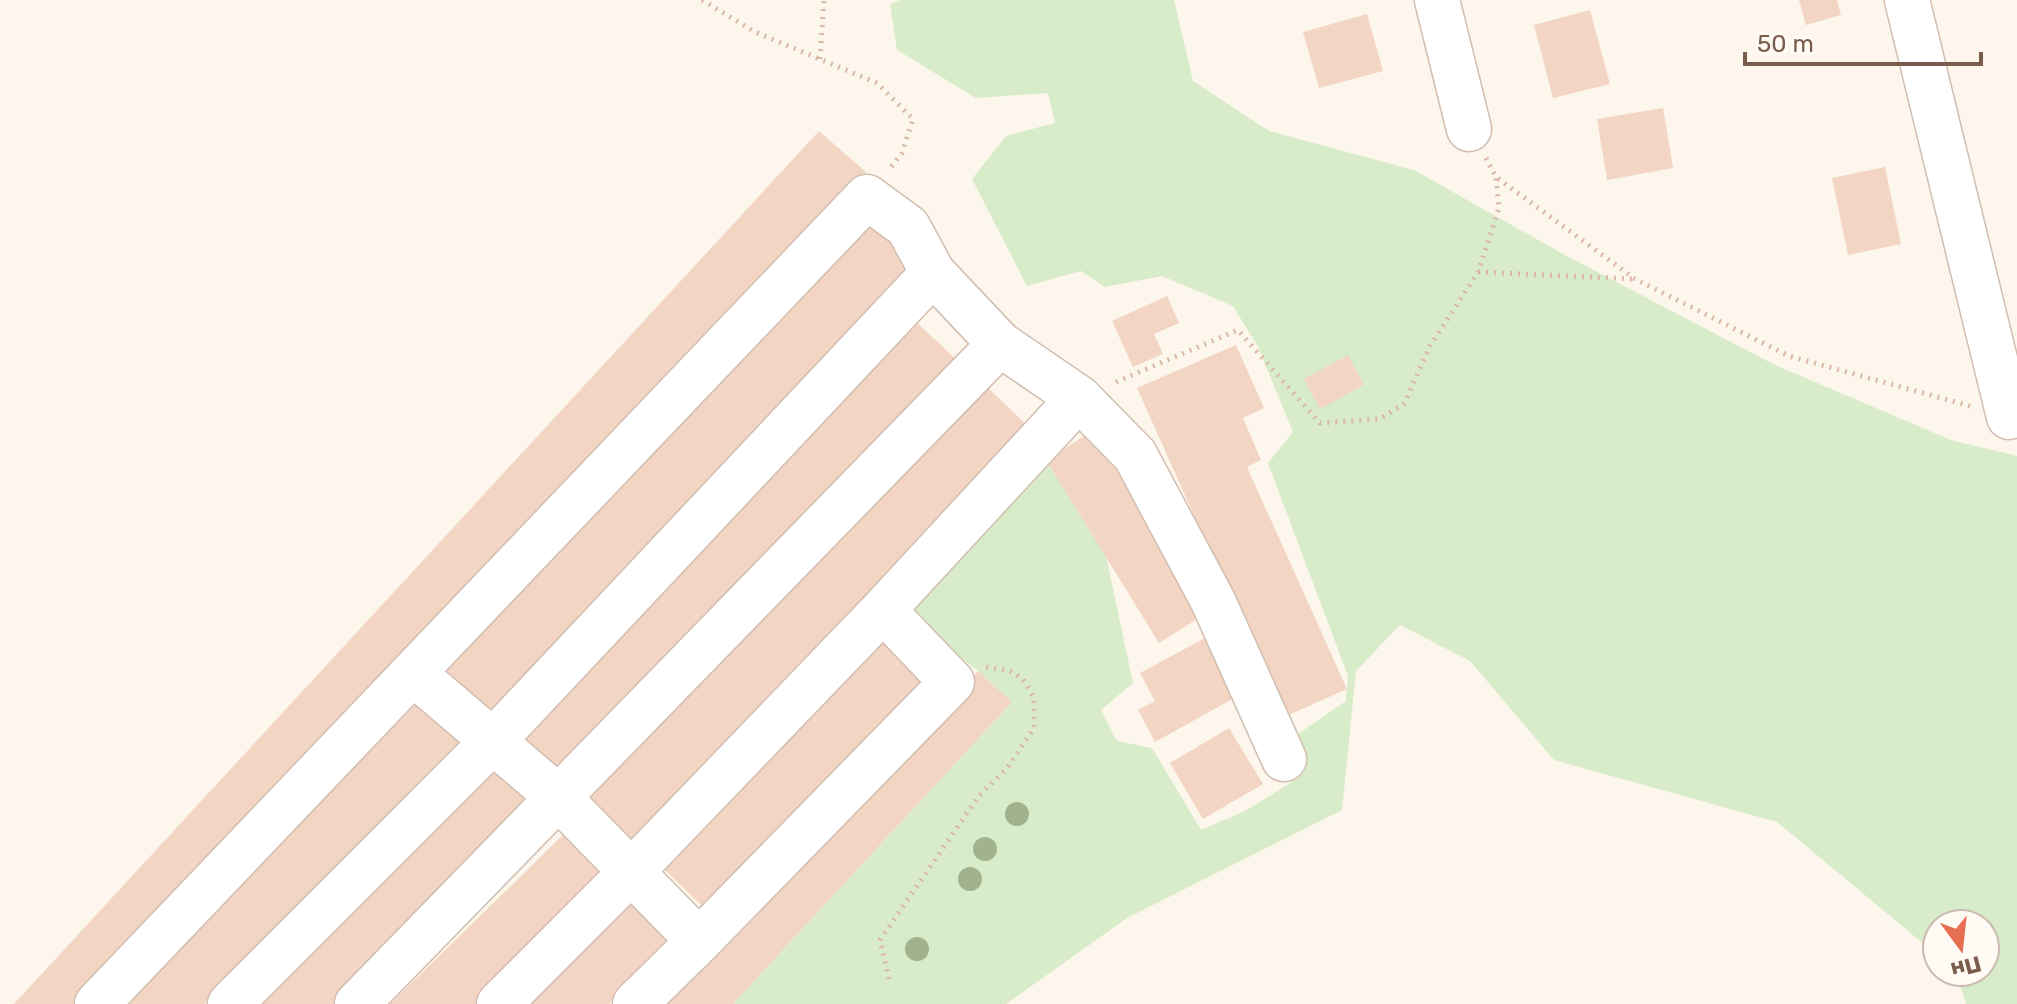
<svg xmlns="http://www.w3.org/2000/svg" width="2017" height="1004" viewBox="0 0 2017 1004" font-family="Rubik,sans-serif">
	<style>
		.green { fill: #d8ecc9 }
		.building { fill: #f3d5c3 }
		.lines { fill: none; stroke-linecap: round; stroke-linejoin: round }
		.minor-casing { stroke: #d1beb0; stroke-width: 47 }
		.path { stroke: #d9b8a5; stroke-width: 5; stroke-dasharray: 2 6; stroke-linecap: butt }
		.minor { stroke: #fff; stroke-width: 44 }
		.tree { fill: #a0b28e }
	</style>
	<rect width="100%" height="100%" fill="#fdf6ec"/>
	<!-- green -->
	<path class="green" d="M900 0H1174L1193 81 1269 131 1414 170 1563 254 1773 364 1951 440 2017 456V1004H1966L1956 972H1985V924H1937V955L1777 822 1554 760 1470 661 1400 625 1356 671 1342 810 1127 918 1006 1004H733L1012 702 978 671 901 612 1046 460 1106 556 1133 683 1101 710 1117 741 1152 748 1201 830 1247 810 1298 778 1295 736 1346 701 1348 676 1268 463 1293 432 1258 347 1233 306 1162 276 1105 287 1081 271 1027 286 972 179 1006 136 1055 123 1048 93 976 98 897 50 890 4Z"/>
	<!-- building -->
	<path class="building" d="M1799 0H1837L1841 15 1806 25Z
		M1590 10 1610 84 1553 98 1534 25Z
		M1367 14 1383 71 1319 88 1303 32Z
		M1663 108 1673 168 1607 180 1597 119Z
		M819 131 866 172 74 1004H14Z
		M1885 167 1901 244 1848 255 1832 178Z
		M869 222 917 268 489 717 441 672Z
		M1167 296 1179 323 1154 334 1163 354 1133 367 1112 321Z
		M910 316 960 363 562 777 513 730Z
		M1236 345 1264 408 1243 418 1261 460 1247 467 1347 689 1284 717 1137 388Z
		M1348 355 1364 385 1320 409 1304 379Z
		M985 385 1032 430 632 841 585 796Z
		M1094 430 1207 613 1159 643 1046 460Z
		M887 628 936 676 707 911 658 863Z
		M1205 638 1236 697 1155 742 1138 710 1155 701 1140 673Z
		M978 671 1012 702 733 1004H664L699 970Z
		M422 698 465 740 204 1004H119Z
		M1229 728 1263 784 1203 819 1170 763Z
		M490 763 537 809 341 1004H247Z
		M565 833 608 876 477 1004H390Z
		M625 893 672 940 609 1004H515Z"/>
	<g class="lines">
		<!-- minor casing -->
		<g class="minor-casing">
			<path id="minor" d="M1437 0 1469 129
				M1907 0 2009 417
				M413 673 558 797 699 941
				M97 1004 867 197 908 227 933 273 1000 344 1079 398 1135 455 1213 601 1284 759
				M230 1004 493 741 933 273
				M357 1004 1000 344
				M499 1004 631 872 883 610 1079 398
				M635 1004 699 941 952 682 883 610"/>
		</g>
		<!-- path -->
		<path class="path" d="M702 0 755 32 877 83 913 119 902 153 890 168
			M820 59 824 0
			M1486 158 1496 177 1635 279 1789 356 1970 406
			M1478 272 1634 279
			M1116 382 1238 330 1320 423 1380 419 1404 404 1430 346 1478 272 1499 208 1496 178
			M889 979 880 940 978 797 1008 767 1034 728V698L1023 679 1010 671 986 667"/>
		<!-- minor -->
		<use href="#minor" class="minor"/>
	</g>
	<!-- trees -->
	<g class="tree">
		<circle cx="1017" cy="814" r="12"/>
		<circle cx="985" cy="849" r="12"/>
		<circle cx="970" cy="879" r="12"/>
		<circle cx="917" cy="949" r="12"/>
	</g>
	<!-- north arrow -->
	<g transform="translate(1961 948) rotate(165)"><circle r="38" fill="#fffaf3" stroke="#cabbb1" stroke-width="2"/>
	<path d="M0-6L14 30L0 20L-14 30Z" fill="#e76f51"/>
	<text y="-12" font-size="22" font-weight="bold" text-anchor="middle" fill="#7a5c4d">Пн</text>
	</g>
	<!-- scale -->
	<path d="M1745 52v12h236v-12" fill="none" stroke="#7a5c4d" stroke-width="4"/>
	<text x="1757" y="52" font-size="24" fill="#7a5c4d" stroke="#fffaf3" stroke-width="6" paint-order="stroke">50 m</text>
</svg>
